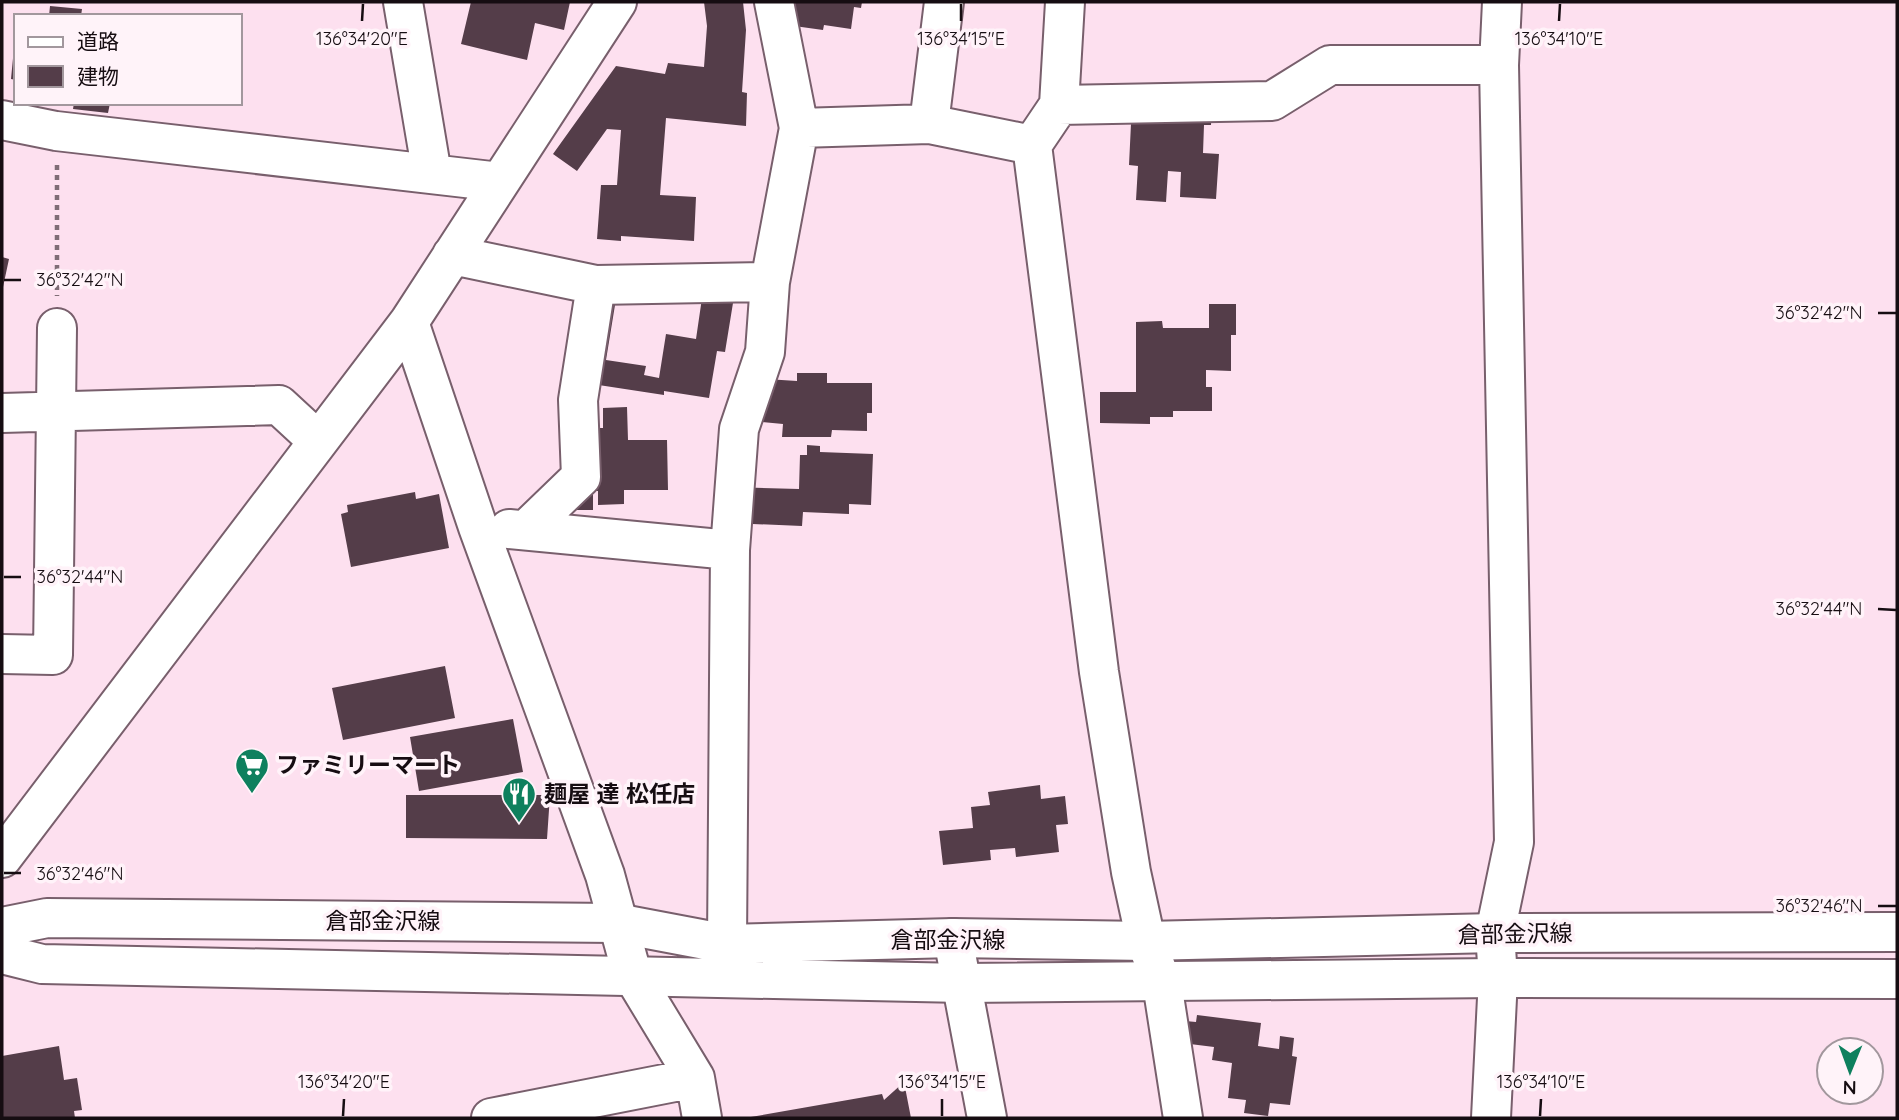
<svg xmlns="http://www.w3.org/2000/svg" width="1899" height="1120" viewBox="0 0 1899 1120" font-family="Quicksand,'Noto Sans JP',sans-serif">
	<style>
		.building { fill: #543d49 }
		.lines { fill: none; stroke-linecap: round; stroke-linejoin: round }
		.minor-casing { stroke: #785f6c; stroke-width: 42 }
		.major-casing { stroke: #785f6c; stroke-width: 42 }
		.path { stroke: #7f6d76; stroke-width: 4.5; stroke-dasharray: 5 5; stroke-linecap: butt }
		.minor { stroke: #fff; stroke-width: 38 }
		.major { stroke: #fff; stroke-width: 38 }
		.ticks { fill: none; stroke: #160d12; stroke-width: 2.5 }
		.labels { text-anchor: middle; stroke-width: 7; stroke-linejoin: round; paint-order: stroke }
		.poi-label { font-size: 23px; font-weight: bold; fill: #160d12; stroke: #fff3f9; text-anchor: start }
		.street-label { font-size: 23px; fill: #160d12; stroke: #fff3f9 }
		.ticks-label { font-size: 18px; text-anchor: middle; fill: #160d12; stroke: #fff3f9; stroke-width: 7; stroke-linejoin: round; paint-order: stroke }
	</style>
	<rect width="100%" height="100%" fill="#fde0ef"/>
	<!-- building -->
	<path class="building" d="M471 2H570L564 30 535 23 527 60 461 44Z
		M704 2H743L746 30 742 92 747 93 746 126 666 118 660 195 696 197 694 241 621 236V241L597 239 601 185H617L621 130 607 129 577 171 553 154 616 66 665 74 668 63 704 67 707 26Z
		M783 2H862L861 8 854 7 851 29 824 25 823 30 780 24Z
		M50 6 82 9 81 16H49Z
		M14 48H16V80L11 79Z
		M1188 98 1212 99 1211 125H1204L1203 153 1219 154 1216 199 1180 197 1181 172 1168 171 1166 202 1136 200 1138 166 1129 165 1132 103 1171 105 1170 122 1187 123Z
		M74 103H110L108 113 73 109Z
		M2 257 9 259 3 287H2Z
		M702 298 733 303 725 352 717 351 709 398 664 391V395L579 382 605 304 615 305 606 360 646 366 644 375 659 378 666 334 696 339Z
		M1209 304H1236V335H1231V371L1206 370V387H1212V411H1173V417H1150V424L1100 423V392H1136V322L1162 321 1163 328H1209Z
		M797 373H827V383H872V413H867V431L832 430 831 437H782L783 424 742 420 751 378 797 381Z
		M627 407 628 440H667L668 490H624V504L598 505V491H593V510H544L543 485 589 484 588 428H603V408Z
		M807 445 820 446V452L873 454 871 505 849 504V514L803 512 802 526 730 523 731 487 799 489 800 455H807Z
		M415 492 416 499 439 494 449 548 351 567 341 514 348 512 347 505Z
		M445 666 455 718 343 740 332 688Z
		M513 719 523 772 419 791 410 737Z
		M1040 785 1041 799 1065 796 1068 824 1056 825 1059 852 1016 857 1015 848 990 850 991 860 943 865 939 831 973 828 971 807 990 805 988 792Z
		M406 795H550L547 839 406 838Z
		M1197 1015 1261 1023 1258 1046 1279 1049 1280 1036 1294 1038 1292 1056 1297 1057 1290 1105 1270 1103 1268 1116 1244 1113 1246 1100 1228 1098 1232 1063 1212 1060 1214 1047 1182 1043 1185 1021 1196 1022Z
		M59 1046 64 1080 77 1078 82 1110 74 1111 75 1118H2V1056Z
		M904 1082 911 1118H745L882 1094 884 1100Z"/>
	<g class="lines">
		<!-- minor casing -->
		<g class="minor-casing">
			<path id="minor" d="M403 2 432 174
				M774 2 799 128 929 124 1032 145 1099 672 1131 872 1146 941 1162 983 1183 1118
				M1059 105 1065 2
				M2 120 56 131 500 182
				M929 124 944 2
				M1032 145 1059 105 1272 101 1330 65H1499
				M452 255 596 285 770 282
				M409 322 478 527 605 875 632 974 695 1078 491 1118
				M2 413 279 405 318 441
				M509 529 730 550
				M527 529 581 477 578 400 596 285
				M2 654 53 655 57 328
				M2 858 409 322 617 2
				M953 938 987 1118
				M727 944 730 550 739 429 765 352 770 282 799 128
				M695 1078 702 1118
				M1491 1118 1498 978 1495 933 1514 842 1499 65 1502 2"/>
		</g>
		<!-- major casing -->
		<g class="major-casing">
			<path id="major" d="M2 927 47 918 616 923 727 944 953 938 1146 941 1495 933 1897 932
				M2 954 42 964 963 983 1498 978 1897 979"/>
		</g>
		<!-- path -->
		<path class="path" d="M57 165V296"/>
		<!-- minor -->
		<use href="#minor" class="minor"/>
		<!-- major -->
		<use href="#major" class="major"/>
	</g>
	<!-- ticks -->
	<path class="ticks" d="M362 21 363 4M961 21V4M1559 21 1560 4M4 280H21M1878 313H1896M4 577H21M1878 609 1896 610M4 873H21M1878 906H1896M343 1116 344 1099M942 1116V1099M1540 1116 1541 1099"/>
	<!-- icons -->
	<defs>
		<g id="supermarket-pin" transform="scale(1.75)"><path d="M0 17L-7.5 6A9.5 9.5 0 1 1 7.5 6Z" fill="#0e805e" stroke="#fff3f9"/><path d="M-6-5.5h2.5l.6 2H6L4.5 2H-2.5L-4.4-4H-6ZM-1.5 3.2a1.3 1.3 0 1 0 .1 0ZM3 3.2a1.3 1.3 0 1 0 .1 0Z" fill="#fff"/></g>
		<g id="restaurant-pin" transform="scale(1.75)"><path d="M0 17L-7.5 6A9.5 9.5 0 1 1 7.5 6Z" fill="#0e805e" stroke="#fff3f9"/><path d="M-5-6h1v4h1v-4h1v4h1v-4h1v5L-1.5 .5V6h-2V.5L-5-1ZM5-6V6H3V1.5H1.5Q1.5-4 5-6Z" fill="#fff"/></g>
	</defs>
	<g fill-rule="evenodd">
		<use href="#supermarket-pin" x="252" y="765"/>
		<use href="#restaurant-pin" x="519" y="794"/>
	</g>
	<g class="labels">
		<!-- poi labels -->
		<g class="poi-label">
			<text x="276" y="773">ファミリーマート</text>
			<text x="544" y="802">麺屋 達 松任店</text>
		</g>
		<!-- street labels -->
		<g class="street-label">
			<text x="383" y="929">倉部金沢線</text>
			<text transform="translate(1515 934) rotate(-1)" y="8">倉部金沢線</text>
			<text x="948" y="948">倉部金沢線</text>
		</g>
	</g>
	<g class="ticks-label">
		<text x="362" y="45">136°34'20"E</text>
		<text x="961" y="45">136°34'15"E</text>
		<text x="1559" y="45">136°34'10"E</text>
		<text x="80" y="286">36°32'42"N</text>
		<text x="1819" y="319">36°32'42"N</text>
		<text x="80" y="583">36°32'44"N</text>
		<text x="1819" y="615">36°32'44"N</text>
		<text x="80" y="880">36°32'46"N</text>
		<text x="1819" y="912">36°32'46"N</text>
		<text x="344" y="1088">136°34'20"E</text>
		<text x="942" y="1088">136°34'15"E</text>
		<text x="1541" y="1088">136°34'10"E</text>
	</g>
	<!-- border -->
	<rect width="1899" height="1120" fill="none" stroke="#160d12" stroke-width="7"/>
	<!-- legend -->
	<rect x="14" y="14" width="228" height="91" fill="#fff3f9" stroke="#a2979d" stroke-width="2"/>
	<rect x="28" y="37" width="35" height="10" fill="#ffffff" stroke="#a2979d" stroke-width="2"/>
	<text x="77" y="49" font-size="21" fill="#160d12">道路</text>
	<rect x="28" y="66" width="35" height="21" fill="#543d49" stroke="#a2979d" stroke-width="2"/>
	<text x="77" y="84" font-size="21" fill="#160d12">建物</text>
	<!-- north arrow -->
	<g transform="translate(1850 1071) rotate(181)"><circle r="33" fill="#fff3f9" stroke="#a2979d" stroke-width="2"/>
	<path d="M0-5L12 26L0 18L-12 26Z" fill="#0e805e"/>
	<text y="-10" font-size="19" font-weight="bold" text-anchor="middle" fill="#160d12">N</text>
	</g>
</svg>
